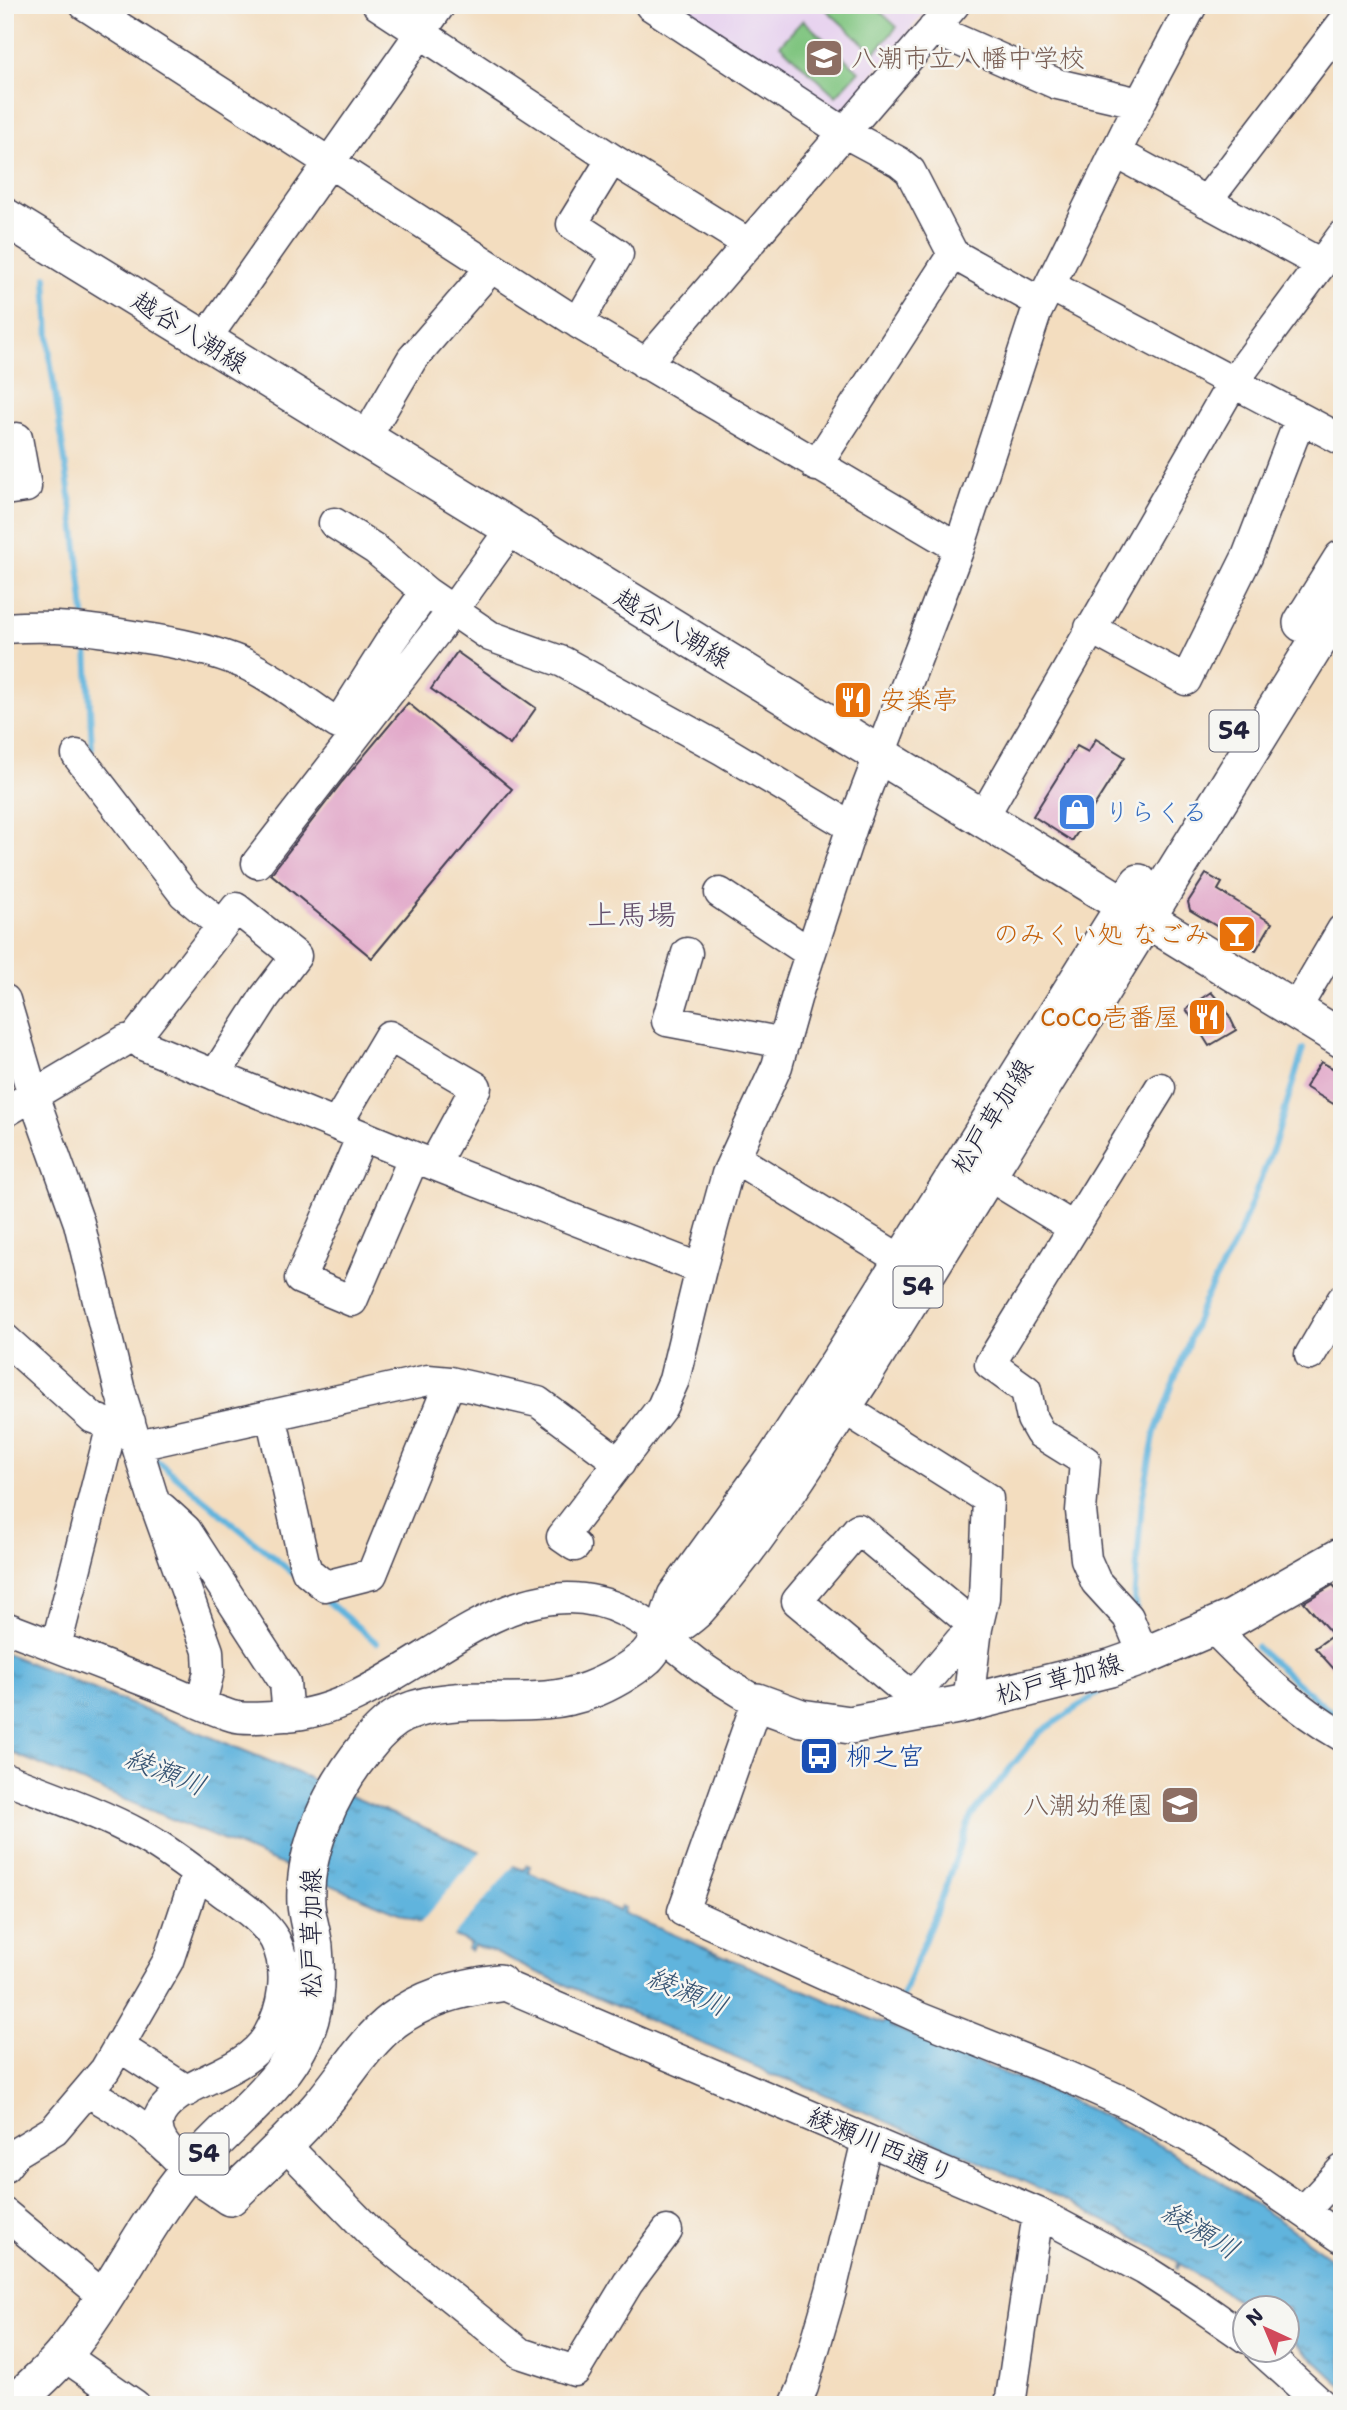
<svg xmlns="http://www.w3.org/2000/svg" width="1347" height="2410" viewBox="0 0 1347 2410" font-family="'Shantell Sans','Klee One',sans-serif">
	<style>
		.built { fill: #e7d2ef }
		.garden { fill: #80c580; stroke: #51745e; stroke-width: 2 }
		.water { fill: url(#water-ripples); stroke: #426b8c; stroke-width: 2 }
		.pier { fill: #f3ddbf }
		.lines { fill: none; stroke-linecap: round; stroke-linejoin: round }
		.stream { stroke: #61b4dd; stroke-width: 6 }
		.building { fill: #e1a6c8 }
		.minor-casing { stroke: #413e4f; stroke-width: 33 }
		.major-casing { stroke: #413e4f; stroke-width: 40 }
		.minor { stroke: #fff; stroke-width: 30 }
		.major { stroke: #fff; stroke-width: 37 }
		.labels { text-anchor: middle; stroke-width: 5; stroke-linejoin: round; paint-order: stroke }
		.shield { fill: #f6f6f2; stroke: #626272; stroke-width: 2 }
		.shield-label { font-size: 24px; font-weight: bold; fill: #22223b }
		.education-label { font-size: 26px; fill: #785e54; stroke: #f6f6f2; text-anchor: start }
		.street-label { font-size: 26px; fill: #22223b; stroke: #f6f6f2 }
		.food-label { font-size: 26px; fill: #c56008; stroke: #f6f6f2; text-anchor: end }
		.shop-label { font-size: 26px; fill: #366cbe; stroke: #f6f6f2; text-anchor: start }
		.transit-label { font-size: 26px; fill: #164399; stroke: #f6f6f2; text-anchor: start }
		.water-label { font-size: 28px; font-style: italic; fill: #385574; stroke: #f6f6f2 }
		.quarter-label { font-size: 30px; fill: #65506c; stroke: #f6f6f2 }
	</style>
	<defs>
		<pattern id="water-ripples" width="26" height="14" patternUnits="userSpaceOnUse" patternTransform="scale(1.75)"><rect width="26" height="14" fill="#61b4dd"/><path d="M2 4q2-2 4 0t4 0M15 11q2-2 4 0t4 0" fill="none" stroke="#5092b4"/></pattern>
	</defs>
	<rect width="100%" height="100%" fill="#f6f6f2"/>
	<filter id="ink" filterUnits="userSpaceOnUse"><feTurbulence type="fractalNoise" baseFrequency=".0143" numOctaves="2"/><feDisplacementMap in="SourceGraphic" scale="14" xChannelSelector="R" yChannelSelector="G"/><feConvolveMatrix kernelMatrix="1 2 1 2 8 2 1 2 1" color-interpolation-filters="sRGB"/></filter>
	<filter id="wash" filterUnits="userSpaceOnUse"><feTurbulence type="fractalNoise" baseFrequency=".00686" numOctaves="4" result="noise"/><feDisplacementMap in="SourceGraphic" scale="28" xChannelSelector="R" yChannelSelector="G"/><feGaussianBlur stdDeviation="1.57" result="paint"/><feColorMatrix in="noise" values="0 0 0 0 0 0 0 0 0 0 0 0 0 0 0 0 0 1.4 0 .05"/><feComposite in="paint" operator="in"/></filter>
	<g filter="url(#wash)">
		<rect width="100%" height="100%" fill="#f3ddbf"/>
		<!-- built -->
		<path class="built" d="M679 5H931L842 111Z"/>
		<!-- garden -->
		<path class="garden" d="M821 5H873L897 27 874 53Z
			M803 20 859 71 836 96 780 45Z"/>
		<!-- water -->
		<path class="water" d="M5 1653 267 1760 523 1870 527 1865 530 1866 528 1872 619 1911 621 1906 625 1908 623 1913 883 2024 887 2019 892 2021 890 2026 1074 2102 1125 2126 1209 2174 1279 2220 1342 2266V2386L1288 2335V2308H1250L1180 2264 1177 2269 1178 2262C1075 2199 972 2159 862 2111 843 2103 786 2075 770 2075L764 2070 527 1968 494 1952 474 1945 471 1951 467 1949 470 1943 459 1938 5 1750Z"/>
		<!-- pier -->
		<path class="pier" d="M483 1849 516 1863 450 1940 418 1926Z"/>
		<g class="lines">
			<!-- stream -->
			<path class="stream" d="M46 277 50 359 75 530 85 622
				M87 647 92 748
				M155 1459 296 1576
				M321 1596 377 1643
				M1136 1608 1134 1600 1142 1501 1155 1432 1204 1301 1238 1237 1276 1140 1303 1049
				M1256 1647 1325 1707 1342 1718
				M901 1999 941 1900 971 1816 1039 1733 1100 1692 1103 1687"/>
		</g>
		<g id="blocks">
			<!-- building -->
			<path class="building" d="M457 652 536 708 510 745 431 689Z
				M408 703 512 789 372 958 271 874 342 782Z
				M1096 739 1125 757 1072 841 1033 816 1077 746 1088 752Z
				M1206 874 1222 883 1218 890 1272 923 1256 950 1190 910 1188 902Z
				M1211 992 1226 1009 1236 1030 1209 1046 1186 1009Z
				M1321 1062 1342 1073V1109L1305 1087Z
				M1333 1585 1342 1595V1678L1315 1648 1333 1635 1304 1602Z"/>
		</g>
	</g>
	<g filter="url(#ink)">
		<use href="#blocks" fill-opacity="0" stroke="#413e4f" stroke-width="2"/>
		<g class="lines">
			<!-- minor casing -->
			<g class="minor-casing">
				<path id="minor" d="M85 5 578 323 959 548
					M378 5 612 159 749 244
					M650 5 845 133 899 162 910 171 953 254 1041 303
					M933 29 1057 84 1140 103
					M1115 152 1321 264
					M1206 202 1342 24
					M1051 286 1342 440
					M578 323 618 254 572 224 612 159
					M204 341 440 5
					M645 364 954 5
					M365 439 412 359 491 268
					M5 440 17 438 26 487 5 490
					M816 466 953 254
					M334 523 375 549 426 592
					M5 628C55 624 90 629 139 637 174 642 210 649 243 663 274 677 309 705 338 724L390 642 426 592 490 636 563 662 723 750 852 827
					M1090 628 1186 680 1247 557 1300 419
					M77 755 184 894 222 926
					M982 819 1232 384 1342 236
					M257 863 453 610 511 529
					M720 893 810 953
					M687 953 667 1021 784 1043
					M5 1000 33 1095 79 1223 120 1391 154 1501 208 1651 209 1672 201 1703
					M1295 1010 1342 930
					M135 1038 236 908 296 956 265 997 215 1075
					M5 1112 126 1040 135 1038 145 1046 414 1157 701 1269
					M337 1124 389 1036 476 1087 434 1164
					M362 1136 300 1279 352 1301 414 1157
					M735 1158 901 1260
					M988 1175 1074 1228
					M5 1339 93 1418 112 1425 130 1422
					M1310 1355 1342 1300
					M842 1407 988 1499 984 1598 977 1628 960 1641 918 1691 904 1690 797 1601 858 1529 977 1628 968 1703
					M271 1415 304 1562 307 1571 325 1586 372 1574 450 1382
					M138 1445 428 1380 450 1382 538 1402 620 1463
					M162 1508 186 1530 285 1683 288 1716
					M575 1546 562 1537 662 1407 674 1380 701 1269 727 1174 777 1066 799 988 852 827 959 548 1036 313 1140 103 1192 5
					M5 1627C58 1647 111 1668 163 1688 186 1697 209 1709 232 1716 247 1720 269 1717 285 1716 401 1711 503 1550 626 1612 651 1624 673 1645 695 1662 714 1677 736 1689 757 1702L683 1911 920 2018 1068 2077 1131 2105 1216 2152 1342 2238
					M1213 1628C1252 1668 1293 1708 1342 1736
					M56 1646 112 1425
					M1144 1656 1128 1617 1096 1582 1086 1559 1081 1511 1085 1461 1040 1433 1032 1419 1026 1390 990 1364 1160 1088
					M5 1778C51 1796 99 1812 142 1836 170 1851 195 1872 220 1890 239 1904 263 1919 275 1940 290 1970 284 2009 267 2037 244 2075 181 2080 161 2113 148 2136 174 2156 189 2169
					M499 1983 1038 2213 1145 2270 1187 2297 1246 2338
					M120 2047 188 2091
					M88 2092C117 2108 143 2125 167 2149
					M284 2144 370 2232 520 2353 575 2371 628 2283 667 2231
					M5 2167 16 2153 54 2130 105 2070 168 1961 197 1874
					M1304 2211 1342 2170
					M5 2214 105 2297
					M1261 2350 1322 2405
					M63 2355 135 2405
					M795 2405 803 2387 831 2291 867 2140
					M1010 2405 1038 2213"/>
			</g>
			<!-- major casing -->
			<g class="major-casing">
				<path id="major" d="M5 217 1342 1039
					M1302 623 1342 559
					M667 1624 676 1596 776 1458 839 1362 1139 883
					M757 1702 801 1718 850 1725 968 1703 1110 1668 1144 1656 1233 1618 1342 1556
					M189 2169 230 2197C261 2167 293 2138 321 2105 345 2077 365 2042 394 2020 425 1997 462 1987 499 1983
					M13 2405C29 2388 49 2373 64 2354 112 2297 142 2226 190 2169 230 2120 292 2083 310 2019 316 1997 316 1969 314 1947 312 1932 307 1918 306 1904 303 1849 332 1788 367 1746 377 1733 390 1720 405 1713 461 1689 534 1713 590 1690 609 1683 631 1670 646 1657 653 1650 657 1641 664 1635 675 1625 688 1619 698 1608 761 1539 810 1457 861 1379L1342 602"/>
			</g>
			<!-- minor -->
			<use href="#minor" class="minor"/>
			<!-- major -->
			<use href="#major" class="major"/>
		</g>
	</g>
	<!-- icons -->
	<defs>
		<g id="school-square" transform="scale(2.0125)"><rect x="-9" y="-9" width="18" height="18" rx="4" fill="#8d6e63" stroke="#f6f6f2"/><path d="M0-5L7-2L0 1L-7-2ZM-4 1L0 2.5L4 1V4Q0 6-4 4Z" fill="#fff"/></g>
		<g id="restaurant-square" transform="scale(2.0125)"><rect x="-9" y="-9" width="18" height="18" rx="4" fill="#e8710a" stroke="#f6f6f2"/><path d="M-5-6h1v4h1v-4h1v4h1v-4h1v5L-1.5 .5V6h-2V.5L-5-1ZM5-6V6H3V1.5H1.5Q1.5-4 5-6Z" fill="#fff"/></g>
		<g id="shop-square" transform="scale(2.0125)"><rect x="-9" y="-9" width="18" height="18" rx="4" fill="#3f7fe0" stroke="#f6f6f2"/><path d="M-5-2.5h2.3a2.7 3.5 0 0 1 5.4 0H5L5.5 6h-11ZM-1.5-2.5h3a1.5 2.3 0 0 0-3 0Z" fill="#fff"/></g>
		<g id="bar-square" transform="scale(2.0125)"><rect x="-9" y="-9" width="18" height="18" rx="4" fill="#e8710a" stroke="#f6f6f2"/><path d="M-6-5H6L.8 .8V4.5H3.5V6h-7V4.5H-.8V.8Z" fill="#fff"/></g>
		<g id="bus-square" transform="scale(2.0125)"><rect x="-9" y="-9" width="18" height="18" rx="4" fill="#1a4fb4" stroke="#f6f6f2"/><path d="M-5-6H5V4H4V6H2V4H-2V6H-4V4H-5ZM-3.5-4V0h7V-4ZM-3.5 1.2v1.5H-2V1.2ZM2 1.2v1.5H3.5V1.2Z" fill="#fff"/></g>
	</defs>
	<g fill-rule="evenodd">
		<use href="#school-square" x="824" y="58"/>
		<use href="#restaurant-square" x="853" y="700"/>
		<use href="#shop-square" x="1077" y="812"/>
		<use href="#bar-square" x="1237" y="934"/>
		<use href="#restaurant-square" x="1207" y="1017"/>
		<use href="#bus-square" x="819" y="1756"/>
		<use href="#school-square" x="1180" y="1805"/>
	</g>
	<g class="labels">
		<!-- shield labels -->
		<g class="shield">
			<rect x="1209.5" y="710.5" width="49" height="41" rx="5"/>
			<rect x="893.5" y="1266.5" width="49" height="41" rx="5"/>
			<rect x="179.5" y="2133.5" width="49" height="41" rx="5"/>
		</g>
		<g class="shield-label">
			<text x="1234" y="739">54</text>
			<text x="918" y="1295">54</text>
			<text x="204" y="2162">54</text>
		</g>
		<!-- education labels -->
		<g class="education-label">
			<text x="851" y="67">八潮市立八幡中学校</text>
			<text x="1153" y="1814" text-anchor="end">八潮幼稚園</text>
		</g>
		<!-- street labels -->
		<g class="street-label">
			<text transform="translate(190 332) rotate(32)" y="9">越谷八潮線</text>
			<text transform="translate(673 628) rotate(31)" y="9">越谷八潮線</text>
			<text transform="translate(992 1116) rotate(-58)" y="9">松戸草加線</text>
			<text transform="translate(1059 1679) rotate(-15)" y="9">松戸草加線</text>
			<text transform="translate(311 1933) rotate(-90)" y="9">松戸草加線</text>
			<text transform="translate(881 2145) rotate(23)" y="9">綾瀬川西通り</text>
		</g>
		<!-- food labels -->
		<g class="food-label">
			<text x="880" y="709" text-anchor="start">安楽亭</text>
			<text x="1210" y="943">のみくい処 なごみ</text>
			<text x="1180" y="1026">CoCo壱番屋</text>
		</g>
		<!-- shop labels -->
		<g class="shop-label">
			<text x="1104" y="821">りらくる</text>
		</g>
		<!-- transit labels -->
		<g class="transit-label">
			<text x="846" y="1765">柳之宮</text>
		</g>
		<!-- water labels -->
		<g class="water-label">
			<text transform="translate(166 1771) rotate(22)" y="10">綾瀬川</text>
			<text transform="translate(688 1991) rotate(23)" y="10">綾瀬川</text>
			<text transform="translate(1201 2230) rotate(31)" y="10">綾瀬川</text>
		</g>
		<!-- quarter labels -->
		<g class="quarter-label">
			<text x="632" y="925">上馬場</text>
		</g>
	</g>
	<!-- margin -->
	<rect width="1347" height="2410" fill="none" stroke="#f6f6f2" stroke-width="28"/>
	<!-- north arrow -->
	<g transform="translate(1266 2329) rotate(316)"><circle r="33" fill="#f6f6f2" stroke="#a1a1a9" stroke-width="2"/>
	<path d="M0-5L12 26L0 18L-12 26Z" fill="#d1495b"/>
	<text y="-10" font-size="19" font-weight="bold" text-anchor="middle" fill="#22223b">N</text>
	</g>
</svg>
